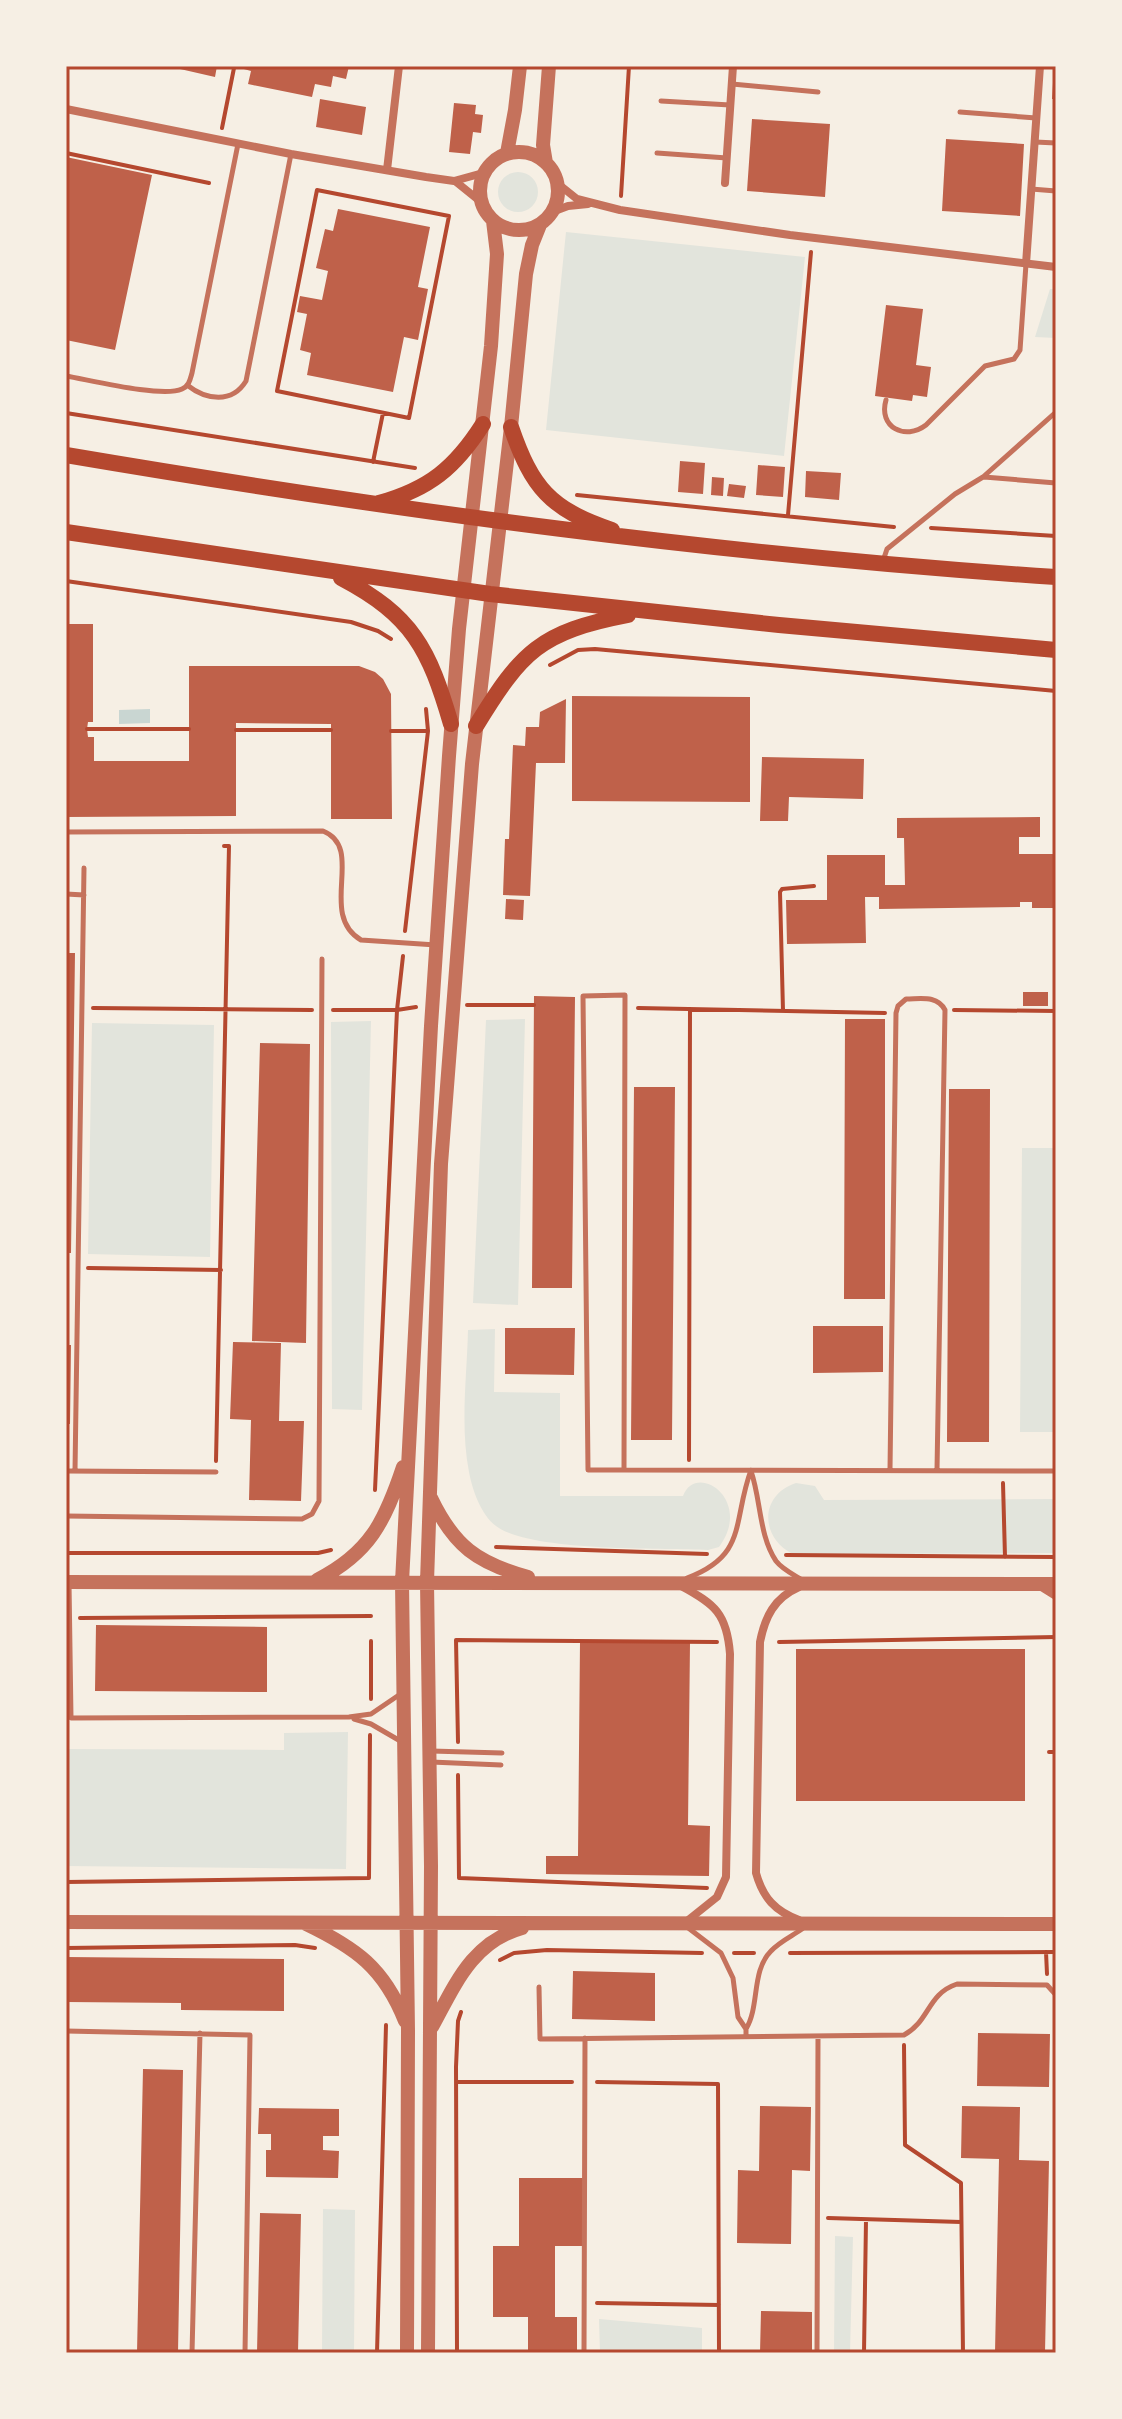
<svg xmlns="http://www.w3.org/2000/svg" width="1122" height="2419" viewBox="0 0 1122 2419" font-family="Bitter,serif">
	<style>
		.green { fill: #e2e4dc }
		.water { fill: #c9d6d2 }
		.building { fill: #bf614a }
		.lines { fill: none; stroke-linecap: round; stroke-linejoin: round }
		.path { stroke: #b5482f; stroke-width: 4 }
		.service { stroke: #c5725c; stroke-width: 5 }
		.minor { stroke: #c5725c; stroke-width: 8 }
		.tertiary { stroke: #c5725c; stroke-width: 14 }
		.secondary { stroke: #b5482f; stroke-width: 16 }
		.neatline { fill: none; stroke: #b5482f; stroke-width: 3 }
	</style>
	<rect width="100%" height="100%" fill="#f6efe4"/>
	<!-- green -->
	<path class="green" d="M498 192a20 20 0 1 1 40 0a20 20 0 1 1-40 0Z
		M566 232 805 257 784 456 546 430Z
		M1050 289H1056V338L1035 337Z
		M525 1019 518 1305 473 1303 486 1020Z
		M371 1021 362 1410 332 1409 331 1022Z
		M92 1023 214 1025 210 1257 88 1254Z
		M1022 1148H1056V1432H1020Z
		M495 1329 494 1392 560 1393V1496H683C696 1461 754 1500 719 1547L708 1550C661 1548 530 1552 496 1526 481 1515 472 1489 469 1472 460 1426 467 1376 468 1330Z
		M796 1483 815 1486 824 1500 1056 1499V1553L793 1554C760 1538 759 1495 796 1483Z
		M348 1732 346 1869 66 1866V1749L284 1750V1733Z
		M323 2209 355 2210 354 2353H322Z
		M835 2236 853 2237 850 2353H834Z
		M599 2319 702 2328V2353H600Z"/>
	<!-- water -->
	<path class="water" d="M150 709V723L119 724V710Z"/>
	<!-- building -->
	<path class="building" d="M167 66H217L215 77Z
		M233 66H349L346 79 333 76 331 87 315 84 312 97 248 84 251 71Z
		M1054 67H1056V99H1052Z
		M320 99 366 107 362 135 316 127Z
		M454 103 476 105 475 114 483 115 481 133 473 132 470 154 449 152Z
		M752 119 830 124 825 197 747 191Z
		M946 139 1024 144 1020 216 942 211Z
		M66 157 152 175 115 350 66 340Z
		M338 209 430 227 418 287 428 289 418 340 404 337 393 392 307 375 311 353 300 350 307 314 297 312 300 296 322 300 328 271 316 268 325 229 333 231Z
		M886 305 923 309 916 365 931 367 927 397 913 395 912 401 875 396Z
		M680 461 705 463 703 494 678 492Z
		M758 465 785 467 783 497 756 495Z
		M806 471 841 473 839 500 805 497Z
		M712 477 724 478 723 496 711 495Z
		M729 484 746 486 744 498 727 496Z
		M66 624H93V722H88L87 729 88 737H94V761H189V666H359L375 672 383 679 391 694 392 819H331V724L236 723V816L66 817Z
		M572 696 750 697V802L572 801Z
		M566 699 565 763H536L530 896 503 895 505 839H509L513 745 525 746 526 727H539L540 712Z
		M762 757 864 759 863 799 789 797 788 821H760Z
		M1040 817V837H1019V854H1056V908H1032V902H1020V907L879 909V897H865L866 943 787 944 786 900H827V855H885V885H905L904 838H897V818Z
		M506 899 524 900 523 920 505 919Z
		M66 953H75L71 1253H66Z
		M1023 992H1048V1006H1023Z
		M534 996 575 997 572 1288H532Z
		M845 1019H885V1299H844Z
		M260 1043 310 1044 306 1343 252 1341Z
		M634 1087H675L672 1440H631Z
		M949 1089H990L989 1442H947Z
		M813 1326H883V1372L813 1373Z
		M505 1328H575L574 1375 505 1374Z
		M233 1342 281 1343 279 1421H304L301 1501 249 1500 251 1420 230 1419Z
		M66 1345H71L70 1424H66Z
		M96 1625 267 1627V1692L95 1691Z
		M580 1642 690 1643 688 1825 710 1826 709 1876 546 1874V1856H578Z
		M796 1649H1025V1801H796Z
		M66 1957 284 1959V2011L181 2010V2003L66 2002Z
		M573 1971 655 1973V2021L572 2019Z
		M978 2033 1050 2034 1049 2087 977 2086Z
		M143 2069 183 2070 178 2353H137Z
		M760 2106 811 2107 810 2171 792 2170 791 2244 737 2243 738 2170 759 2171Z
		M962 2106 1020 2107 1019 2160 1049 2161 1045 2353H995L999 2159 961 2158Z
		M259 2108 339 2109V2136H323V2150L339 2151 338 2178 266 2177V2150H271V2134H258Z
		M519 2178H583V2246H555V2317H577V2353H528V2317H493V2246H519Z
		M260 2213 301 2214 298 2353H257Z
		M761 2311 812 2312V2353H760Z"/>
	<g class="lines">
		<!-- path -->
		<path class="path" d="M222 128 234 68
			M66 153 209 183
			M317 190 449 216 409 418 277 391Z
			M621 196 629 66
			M66 413 415 468
			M373 462 383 413
			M577 495 894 527
			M788 515 811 252
			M931 528 1056 536
			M66 581 351 622 378 631 391 639
			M550 665 578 650 595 649 1056 691
			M87 729H189
			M236 730H331
			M391 731H428
			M405 931 428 731 426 709
			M467 1005H534
			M93 1008 312 1010
			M638 1008 885 1013
			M333 1010H397L416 1007
			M954 1010 1056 1011
			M783 1011 780 892 782 889 814 886
			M88 1268 221 1270
			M689 1460 690 1009
			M216 1461 229 846H224
			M1003 1483 1005 1557
			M375 1490 397 1010 403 956
			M496 1547 707 1554
			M66 1553H318L331 1550
			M786 1555 1056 1557
			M80 1618 371 1616
			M779 1642 1056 1637
			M371 1699V1641
			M458 1742 456 1640 717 1642
			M1049 1752H1056
			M458 1775 459 1878 707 1888
			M66 1882 369 1878 370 1735
			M66 1948 295 1945 315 1948
			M1046 1952 1047 1974
			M734 1953H754
			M790 1953 1056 1952
			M500 1960 514 1953 547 1950 702 1953
			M904 2045 905 2145 961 2183 963 2353
			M457 2082H572
			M597 2082 718 2084 719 2353
			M828 2218 961 2222
			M597 2303 719 2305
			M377 2353 386 2025
			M457 2353 456 2067 458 2021 461 2012
			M864 2353 866 2220"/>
		<!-- service -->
		<path class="service" d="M732 84 818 92
			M661 101 730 105
			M960 112 1036 118
			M1035 142 1056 143
			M657 153 727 158
			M1031 189 1056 191
			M66 376C90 380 162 398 182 389 189 386 190 380 192 373L238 144
			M187 385C206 400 232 404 246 381L291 154
			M886 400C878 427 905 441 926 425L985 366 1014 359 1020 350 1026 264
			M984 477 1056 483
			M883 561 887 549 955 494 983 477 1056 412
			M66 832 323 831C366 848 317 914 361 940L436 945
			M66 894 84 895
			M624 1470 625 995 583 996 588 1470H624L1056 1471
			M890 1470 896 1013 898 1006 906 999C921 999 937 995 945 1010L937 1470
			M66 1471 216 1472
			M75 1471 84 868
			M751 1471C761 1500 759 1536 776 1561 782 1569 794 1575 802 1580
			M66 1516 302 1519 312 1514 319 1501 322 959
			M687 1578C748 1555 732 1522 751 1470
			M69 1583 71 1718 349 1717 371 1714 399 1695
			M354 1719 371 1724 402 1742
			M431 1751 502 1753
			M431 1762 501 1765
			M687 1927 721 1953 733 1978 738 2017 746 2029V2036
			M539 1987 540 2039 904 2035C930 2021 927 1994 957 1984L1047 1985 1056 1995
			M746 2029C760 2006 751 1971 771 1951 779 1942 792 1936 802 1929
			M66 2031 250 2035 245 2353
			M192 2353 200 2033
			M584 2353 585 2038
			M817 2353 818 2036"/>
		<!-- minor -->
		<path class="minor" d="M66 109 291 154 426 177 454 181 483 173
			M387 170 399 66
			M455 181 481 202
			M557 183 577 199 620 210 790 235 1056 267
			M725 183 733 66
			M552 212 568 206 588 204
			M1026 264 1040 66
			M681 1586C715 1604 727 1614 730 1654L726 1877 717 1897 687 1921
			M1040 1586 1056 1596
			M799 1587C774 1598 765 1617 760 1642L756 1873C763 1898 775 1911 799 1920"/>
		<!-- tertiary -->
		<path class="tertiary" d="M480 191a39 39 0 1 1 78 0a39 39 0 1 1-78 0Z
			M507 153 515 110 520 66
			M546 163 543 145 549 66
			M431 1498C454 1546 477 1563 528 1577
			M317 1580C370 1553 385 1521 403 1467
			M66 1582 1056 1584
			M66 1922 1056 1924
			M306 1924C356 1948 384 1968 405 2021
			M432 2027C455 1985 472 1942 522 1928
			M407 2353 408 2030 402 1582 431 1026 449 756 459 629 491 346 497 254 493 221
			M428 2353 431 1866 427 1582 441 1164 472 764 511 427 526 274 532 245 540 225"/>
		<!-- secondary -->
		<path class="secondary" d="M511 427C532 488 550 509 612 530
			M66 455C396 511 722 555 1056 577
			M379 503C429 489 455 468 483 424
			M66 532 490 594 779 625 1056 650
			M341 578C413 616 429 649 451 724
			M476 726C522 651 540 632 628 615"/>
	</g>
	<!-- border -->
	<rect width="1122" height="2419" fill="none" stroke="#f6efe4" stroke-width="136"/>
	<rect x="68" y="68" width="986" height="2283" class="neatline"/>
</svg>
